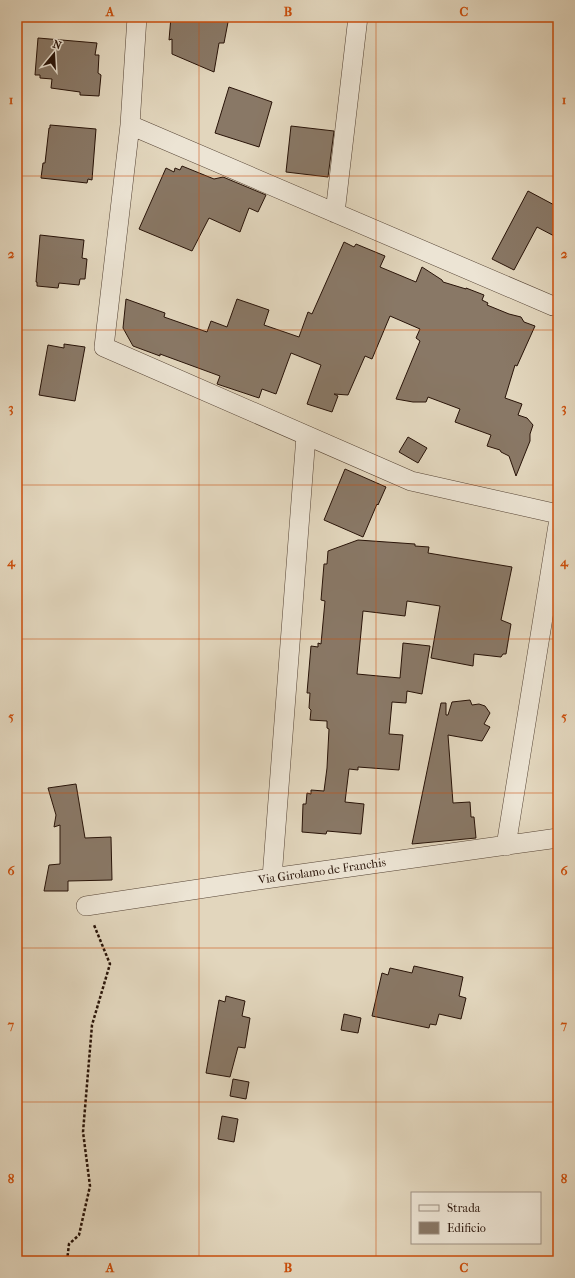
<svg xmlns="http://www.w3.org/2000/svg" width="575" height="1278" viewBox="0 0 575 1278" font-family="'IM FELL French Canon',serif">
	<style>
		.building { fill: #897866; stroke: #281308 }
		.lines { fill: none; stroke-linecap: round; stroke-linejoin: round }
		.street-casing { stroke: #564435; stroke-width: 20 }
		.path { stroke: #281308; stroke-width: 2.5; stroke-dasharray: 3 2; stroke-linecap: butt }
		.street { stroke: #ece4d4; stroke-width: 19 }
		.grid { fill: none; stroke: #cb4e0b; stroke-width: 1; stroke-opacity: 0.55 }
		.labels { text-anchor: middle; stroke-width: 4; stroke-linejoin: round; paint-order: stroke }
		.street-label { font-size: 12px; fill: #281308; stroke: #ece4d4 }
		.neatline { fill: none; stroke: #cb4e0b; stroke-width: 1.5 }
		.grid-label { font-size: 13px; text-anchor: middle; font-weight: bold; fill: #cb4e0b }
	</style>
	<rect width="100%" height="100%" fill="#e2d6bd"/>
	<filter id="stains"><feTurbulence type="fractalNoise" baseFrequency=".005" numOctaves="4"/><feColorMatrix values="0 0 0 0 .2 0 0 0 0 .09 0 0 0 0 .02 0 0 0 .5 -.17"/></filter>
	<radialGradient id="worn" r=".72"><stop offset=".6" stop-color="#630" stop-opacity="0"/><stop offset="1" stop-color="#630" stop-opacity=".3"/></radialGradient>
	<!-- building -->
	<path class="building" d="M171 17H229L224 43H219L214 72 172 54V39L169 40Z
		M38 38 97 43 95 55H99L98 73 101 75 99 96 80 95V92L51 88 52 79 40 78V75H35Z
		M229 87 272 102 259 147 215 133Z
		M50 125 96 129 92 180 88 179 87 183 41 178 43 163H45L49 128H50Z
		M291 126 334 131 328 177 286 172Z
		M182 166 214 179 223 177 266 195 258 212 249 208 240 232 209 218 192 251 139 229 166 168 174 172 175 168 180 170Z
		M528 191 558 207V238L537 227 514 270 492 259Z
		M40 235 84 240 82 258 87 259 85 279H80L79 285 59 283 58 288 37 286V282H36Z
		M344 242 354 247 356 244 385 256 380 267 416 282 422 267 442 280 443 282 466 289V288L484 295 482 300 488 303 487 305 509 314 521 317 524 322 535 326 517 366 515 365 505 398 522 404 518 415 527 418 533 425 530 434V441L516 476 509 456 501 452 500 450 487 446 491 435 455 422 460 409 428 397 426 402H413L396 399 420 341 416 338 420 329 390 316 372 359 365 356 348 395 334 394 338 396 332 412 307 404 321 365 291 353 276 394 262 389 259 398 217 384 220 376 160 354V356L133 346 123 328 126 299 165 313 164 317 207 332 211 321 227 327 237 299 269 310 264 325 299 337 308 312 312 314Z
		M64 344 85 347 75 401 39 395 48 345 64 348Z
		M408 437 427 448 418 463 399 452Z
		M345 469 386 487 378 505 377 504 363 537 324 520Z
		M358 540 415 544V546L429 547 428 553 512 567 501 620 511 624 506 654H503L501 657 474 654 473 666 431 658 440 606 407 601 405 616 363 611 357 674 400 678 403 643 430 646 422 694 407 691 406 703 392 702 389 734 403 735 399 770 358 767V770L349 769 345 802 364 804 361 834 327 831 326 834 302 832 303 804H306L307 793 311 794V790L324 791 327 768 329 729 327 728V721L310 720 311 710 309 708 310 693H307L311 646 318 647V643L321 644 325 601 321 600 324 564H327L328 551Z
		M470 700 472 705 479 704 485 706 490 713 484 724 490 727 482 741 448 735 453 803 470 802 471 817H474L476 838 412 844 441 703H446V715H448L452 702Z
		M76 784 85 838 111 837 112 880 68 881V891H44L49 865 60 864V825L54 827 56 815 48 788Z
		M414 966 463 977 459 996 466 998 461 1019 439 1014 436 1025 430 1024 429 1028 372 1016 382 973 388 975 390 968 412 973Z
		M226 996 245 1001 242 1016 250 1018 245 1048 238 1047 230 1077 206 1073 219 1000 225 1002Z
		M344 1014 361 1018 358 1033 341 1030Z
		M233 1079 249 1082 246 1099 230 1096Z
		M222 1116 238 1119 234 1142 218 1139Z"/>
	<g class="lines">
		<!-- street casing -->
		<g class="street-casing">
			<path id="street" d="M137 17 130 125 104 347 411 481 558 514
				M130 125 553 306
				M335 213 358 17
				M506 846 558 525
				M272 878 306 436
				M86 906 272 878 558 838"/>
		</g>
		<!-- path -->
		<path class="path" d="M67 1261 69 1244 79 1235 90 1186 83 1132 92 1025 110 964 94 925"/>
		<!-- street -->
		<use href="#street" class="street"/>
	</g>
	<!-- grid -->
	<path class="grid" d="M199 17V1261M376 17V1261M17 176H558M17 330H558M17 485H558M17 639H558M17 793H558M17 948H558M17 1102H558"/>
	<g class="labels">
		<!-- street labels -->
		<g class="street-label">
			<text transform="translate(322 871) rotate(-8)" y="4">Via Girolamo de Franchis</text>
		</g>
	</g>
	<!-- margin -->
	<rect width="575" height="1278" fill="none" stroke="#e2d6bd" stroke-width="44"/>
	<!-- legend -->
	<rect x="411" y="1192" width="130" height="52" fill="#ece4d4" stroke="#9e9082"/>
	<rect x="419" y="1205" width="20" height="6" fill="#ece4d4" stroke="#9e9082"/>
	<text x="447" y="1212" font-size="12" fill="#281308">Strada</text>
	<rect x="419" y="1222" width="20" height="12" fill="#897866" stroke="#9e9082"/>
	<text x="447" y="1232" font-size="12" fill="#281308">Edificio</text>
	<!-- north arrow -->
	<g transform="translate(54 54) rotate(18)" stroke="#ece4d4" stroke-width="3" paint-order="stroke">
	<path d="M0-3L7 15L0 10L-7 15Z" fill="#281308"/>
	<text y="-6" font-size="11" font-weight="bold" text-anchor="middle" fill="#281308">N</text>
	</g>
	<rect x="22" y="22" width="531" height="1234" class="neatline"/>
	<g class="grid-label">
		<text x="110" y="16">A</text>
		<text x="288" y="16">B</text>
		<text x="464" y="16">C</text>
		<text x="11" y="104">1</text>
		<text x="564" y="104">1</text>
		<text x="11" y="258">2</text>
		<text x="564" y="258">2</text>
		<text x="11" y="412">3</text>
		<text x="564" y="412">3</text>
		<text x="11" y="566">4</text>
		<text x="564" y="566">4</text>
		<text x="11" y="721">5</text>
		<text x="564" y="721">5</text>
		<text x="11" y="875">6</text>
		<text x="564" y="875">6</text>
		<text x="11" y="1029">7</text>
		<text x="564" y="1029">7</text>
		<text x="11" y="1183">8</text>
		<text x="564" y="1183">8</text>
		<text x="110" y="1272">A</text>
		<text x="288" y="1272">B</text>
		<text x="464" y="1272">C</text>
	</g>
	<rect width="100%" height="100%" filter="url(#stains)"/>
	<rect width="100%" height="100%" fill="url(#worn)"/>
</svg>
